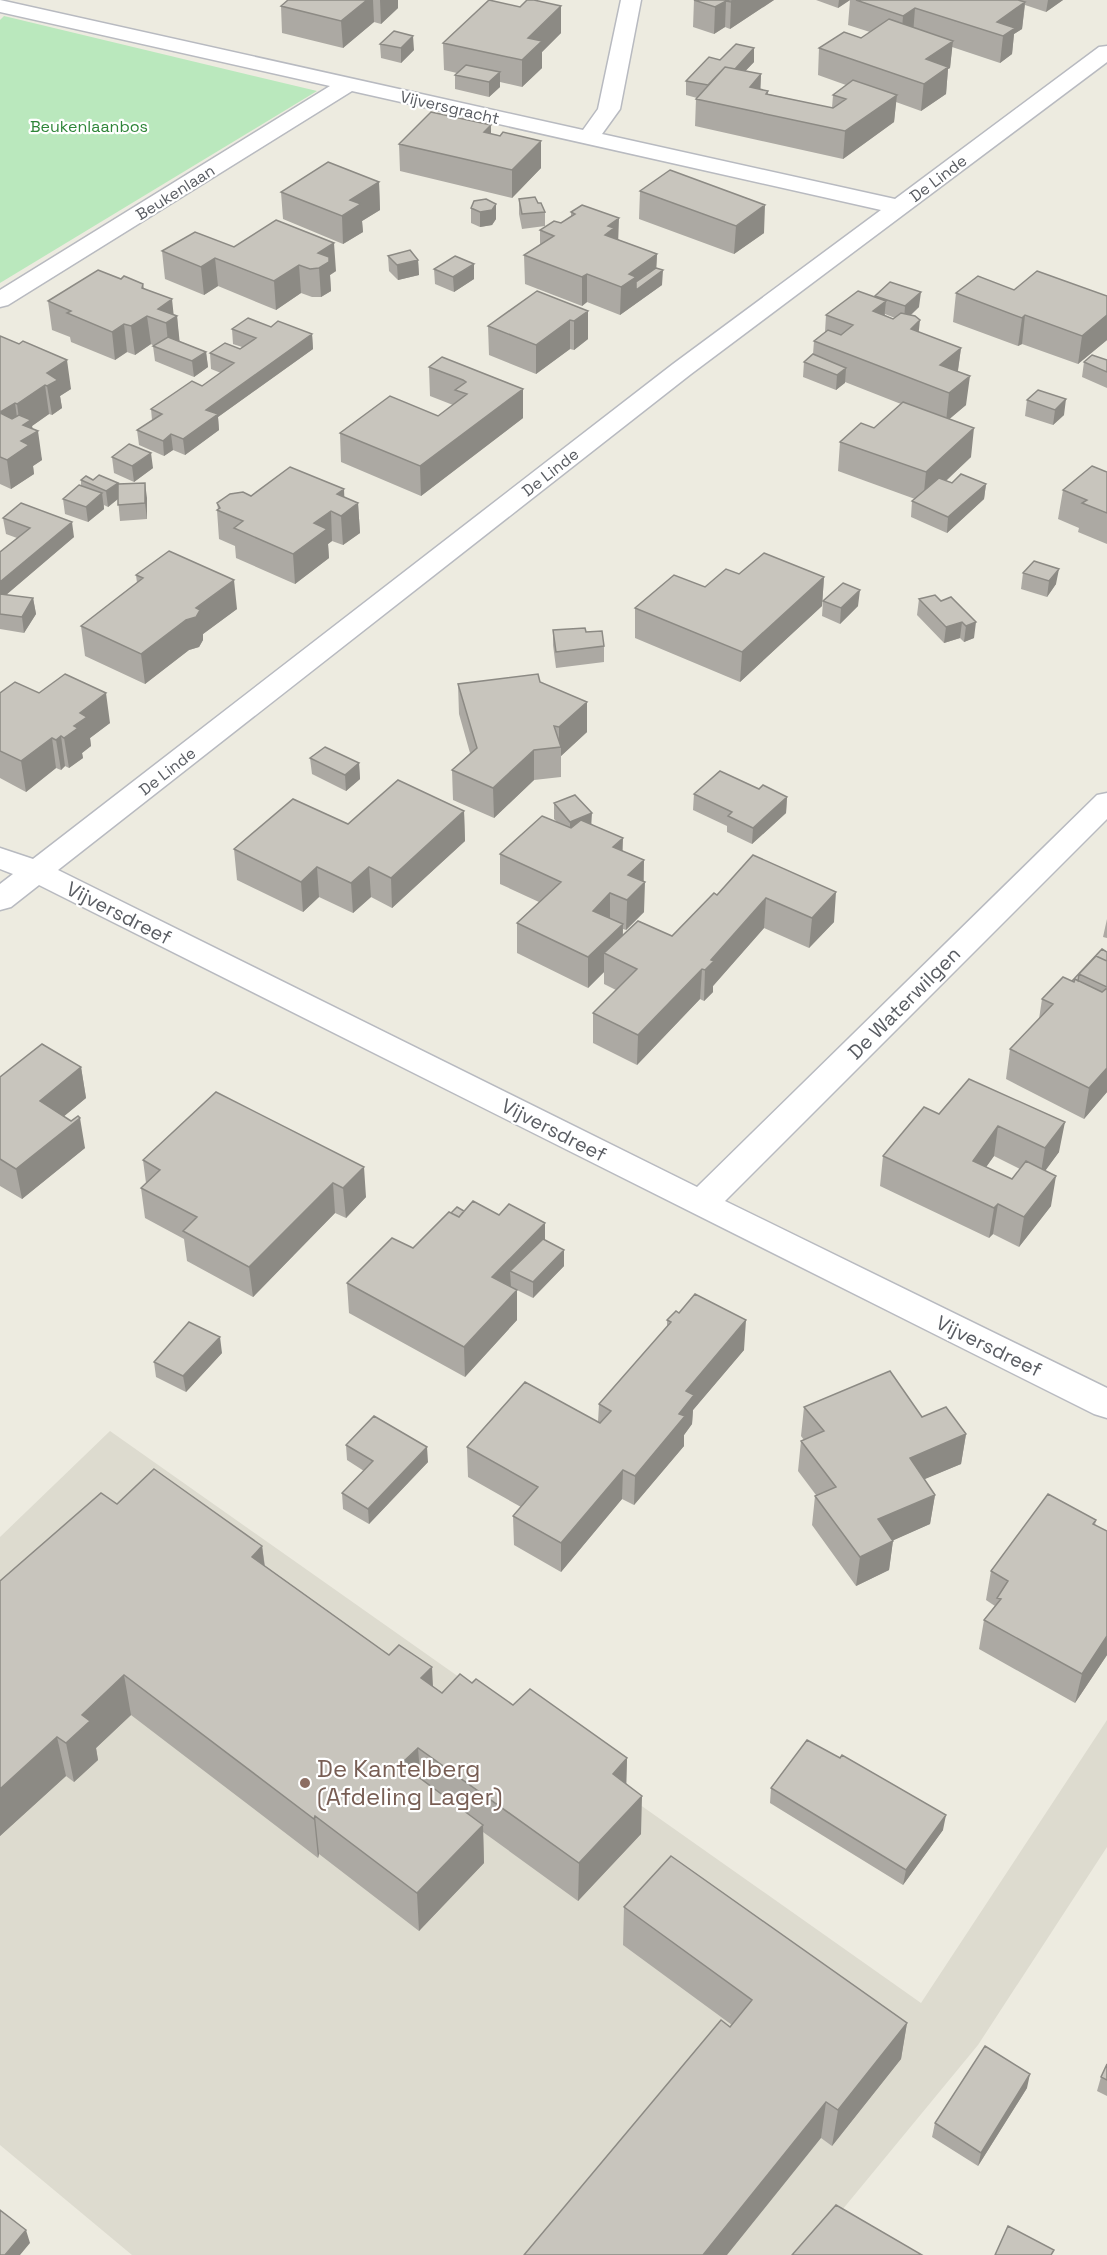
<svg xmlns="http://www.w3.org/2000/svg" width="1107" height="2255" viewBox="0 0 1107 2255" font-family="'Space Grotesk',sans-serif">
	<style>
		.education { fill: #dddbcf }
		.green { fill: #bae8bd }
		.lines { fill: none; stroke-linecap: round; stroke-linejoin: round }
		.minor-casing { stroke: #b8bac0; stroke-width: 3 }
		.minor { fill: #fff; fill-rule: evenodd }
		.wall { fill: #aca9a3; fill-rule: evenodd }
		.shaded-wall { fill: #8c8a84 }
		.building { fill: #c8c5bd; stroke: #8c8a84; stroke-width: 1.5 }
		.education-dot { fill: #8d6e63; stroke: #fff; stroke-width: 2 }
		.labels { text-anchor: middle; stroke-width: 4.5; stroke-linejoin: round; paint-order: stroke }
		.far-street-label { font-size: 16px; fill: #595c62; stroke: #fff }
		.far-park-label { font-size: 16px; fill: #2e8538; stroke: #fff }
		.street-label { font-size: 20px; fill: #595c62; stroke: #fff }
		.near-education-label { font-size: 24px; fill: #785e54; stroke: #fff; text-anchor: start }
	</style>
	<rect width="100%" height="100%" fill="#edebe0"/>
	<!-- education -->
	<path class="education" d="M110 1431 921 2003 1107 1720V1847L978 2045 805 2255H132L0 2145V1537Z"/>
	<!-- green -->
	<path class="green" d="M4 16 317 91 0 283V20Z"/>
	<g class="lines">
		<!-- minor casing -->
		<g class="minor-casing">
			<path id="minor" d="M0 0 583 130 598 109 621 0H641L620 109 602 134 895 199 1099 47 1107 46V62L691 374 58 870 697 1187 1097 795 1107 793V819L725 1201 1107 1388V1418L1094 1414 39 885 11 907 0 910V884L13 874 0 869V848L33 859 673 364 881 210 352 91 8 305 0 307V290L330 86 0 12Z"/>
		</g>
		<!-- minor -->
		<use href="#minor" class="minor"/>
	</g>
	<!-- wall -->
	<path class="wall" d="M373 0H398V8L381 24 374 22 343 48 282 33 281 6 373 0V2Z
		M694 0H774L730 29 725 27 714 34 693 27Z
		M816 0H1063L1046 12 1025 5 1022 29 1014 34 1012 54 1000 63 952 47 950 68 948 69 946 94 921 111 896 102 894 122 843 159 695 126 696 99 697 98 686 95V81L720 60 754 48V62L745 71 761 74 760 89 768 91V94L832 108 833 95 846 85 818 75 819 48 861 38 870 32 848 25 850 0 838 8Z
		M561 6V33L542 52V68L522 87 500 82V87L489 97 455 89V75L457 73 444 70 443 43 520 7Z
		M380 44 414 50 401 63 381 58Z
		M491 134 541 141V168L512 198 400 171 399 144Z
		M379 182 380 210 362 221 363 232 343 244 283 219 281 192Z
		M640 191 764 233 734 254 639 219Z
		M519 199 538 203 545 212V226L522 229 519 214Z
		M496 204V219L492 225 480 227 471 223V208Z
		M582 205 619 240 657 254 656 268 662 285 620 315 587 302 582 306 525 284 524 255 540 245V230L561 223 571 216V212Z
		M234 247 336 271 330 275 331 291 321 297H312L301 293 276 310 218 286 204 295 165 279 162 251Z
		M388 256 418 260 419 275 398 280 389 271Z
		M434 269 474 279 454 292 435 284Z
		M121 279 143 284 144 288 174 315 177 316 179 341 206 352 208 367 194 377 155 361 153 346H154L151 344 135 355 127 352 115 360 71 342 70 337 52 330 48 301Z
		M1014 290 1107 296V340L1078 364 1022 344 1018 346 953 322 956 293Z
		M875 296 919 307 911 315 918 332 961 348 958 371 966 405 949 419 971 457 946 481 952 483 986 484 984 499 947 533 911 517 912 501 915 499 838 471 840 442 874 428 901 404 845 382 836 390 803 377 804 362 813 354 814 341 825 332 826 315 875 297ZM885 314 895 318 893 319 885 315Z
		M588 311V339L574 350 570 349 536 374 489 355 488 326Z
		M271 327 312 334 313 349 218 417 219 430 185 455 173 450 164 456 139 445 137 430 152 420 151 409 202 386 221 373 211 369 210 353 240 349 242 347 233 344 232 329Z
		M0 336 71 389 60 396 62 408 52 415 49 414 32 426 42 460 33 466 34 474 11 489 0 484Z
		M1107 360V388L1082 377 1084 362Z
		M429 367 523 389V418L421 496 341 462 340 433 438 416 453 405 430 396Z
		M1038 390 1064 415 1053 425 1025 416 1027 400Z
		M112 457 153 468 134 482 114 473Z
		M1107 472V544L1078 532 1079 528 1058 519 1063 490Z
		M81 480H93L118 483V489L147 498V519L120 521 118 499 108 507 104 505V509L88 522 65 514 63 499 81 486Z
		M344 489V497L358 503 360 533 343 545 332 541 328 544 329 558 295 584 236 558 235 546 219 539 217 510 218 509 217 503 251 496Z
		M3 518 74 537 6 595 33 598 36 614 24 633 0 629V552L17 538 6 534Z
		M1034 561 1056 584 1047 597 1021 589 1023 573Z
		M739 574 824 577 822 606 740 682 635 638V608L705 587Z
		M136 575 237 609 203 634V640L199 647 189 650 145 684 85 656 81 626 137 583Z
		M951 597 974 638 964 642 960 638 944 643 917 615 919 599 941 601Z
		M823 601 858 606 840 624 822 616Z
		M553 630 586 632 604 646V662L556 668 553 645Z
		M540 682 587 702V732L561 756V777L534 780 494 818 453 800 452 770 470 753 459 714 458 684Z
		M0 693 110 723 90 738 91 746 82 753 83 758 69 768 65 766 61 770 56 768 26 792 0 778Z
		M310 758 359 763 360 779 346 791 312 774Z
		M759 789 787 797 786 813 752 844 727 832V826L693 810 694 794Z
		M554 803 592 824 622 851 644 860V912L626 930 623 929V935L672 936 717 895 753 855 834 922 809 948 764 928 713 986V992L704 1001 700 999 637 1065 593 1043V1013L616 990 604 984V972L588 988 517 953V923L539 902 500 884V854L557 822 554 819Z
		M464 811 465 841 392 908 371 897 353 913 319 897 303 912 237 880 234 849 348 824Z
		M1107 919V938L1103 937Z
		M1107 952V1092L1084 1119 1006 1079 1010 1049 1039 1019 1042 999 1072 981Z
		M81 1067 86 1098 64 1116 85 1148 22 1199 0 1186V1077Z
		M969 1079 1059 1152 1045 1170 1051 1206 1019 1247 993 1234 989 1238 880 1186 883 1156 939 1114ZM994 1156 1020 1169 1012 1179 986 1167Z
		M216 1092 366 1197 346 1218 335 1213 253 1297 187 1261 184 1239 145 1218 141 1188 146 1183 143 1160Z
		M464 1211 545 1240 564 1266 533 1298 517 1290V1320L465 1377 349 1313 347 1283 413 1248 451 1213Z
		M667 1320 744 1350 693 1410 692 1424 684 1435V1446L634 1505 622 1499 561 1572 514 1545 513 1516 521 1507 468 1477 467 1447 598 1422 599 1404 667 1327Z
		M222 1353 186 1392 156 1377 154 1362Z
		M804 1407 922 1417 966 1434 961 1464 924 1479 935 1495 930 1524 893 1540 889 1570 856 1586 812 1525 815 1496 816 1495 798 1471 801 1441 804 1440 801 1436Z
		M346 1445 428 1462 369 1524 343 1509 342 1493 364 1471 347 1460Z
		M117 1504 262 1546 265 1566 442 1693 472 1683 513 1705 627 1758 626 1784 641 1834 578 1901 483 1832 484 1863 419 1931 319 1854 318 1858 131 1715 96 1748 98 1760 74 1782 66 1776 0 1836V1581Z
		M1096 1520 1095 1525 1107 1655 1075 1703 979 1649 984 1620 995 1606 986 1600 991 1571Z
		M771 1788 943 1830 903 1885 770 1803Z
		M624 1907 907 2023 901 2059 832 2146 821 2138 730 2027 732 2025 623 1945Z
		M1107 2064V2096L1097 2091 1101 2077Z
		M1027 2088 978 2166 932 2137 935 2123Z"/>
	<!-- shaded-wall -->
	<path class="shaded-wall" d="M367 0H373L374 22 343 48 341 21Z
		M380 0H398V8L381 24Z
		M735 0H774L730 29 731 2Z
		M839 0H850L838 8Z
		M1048 0H1063L1046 12Z
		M726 1 725 27 714 34 715 7Z
		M1025 2 1022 29 1014 34 1012 54 1000 63 1003 36 997 22Z
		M561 6V33L542 52V68L522 87V60L528 38Z
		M915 8 913 35 901 42 903 16Z
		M413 36 414 50 401 63V48Z
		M953 41 950 68 948 69 946 94 921 111 926 59Z
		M754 48V62L716 102 717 87Z
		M500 72V87L489 97V82Z
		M761 74 760 101 750 87Z
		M897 95 894 122 843 159 845 131Z
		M491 125V152L484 132Z
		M541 141V168L512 198V170Z
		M379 182 380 210 362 221 363 232 343 244 342 216 350 200Z
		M496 204V219L492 225 480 227V212Z
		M765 205 764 233 734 254 736 226Z
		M619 218 618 246 605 235 608 226Z
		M334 243 336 271 330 275 331 291 321 297 318 253Z
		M657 254 656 275 663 270 662 285 620 315 621 287 629 274Z
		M215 258 218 286 204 295 201 267Z
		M418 260 419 275 398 280 397 265Z
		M474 264V279L454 292 453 277Z
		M299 265 301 293 276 310 274 281Z
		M587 274V302L582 306V277Z
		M921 292 919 307 904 321 905 306Z
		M172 299 174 318 177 316 180 345 169 352 166 323 158 309Z
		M886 301 883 329 873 311Z
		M588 311V339L574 350V321Z
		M1025 315 1022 344 1018 346 1022 318Z
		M1107 315V340L1078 364 1082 336Z
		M147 316 151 344 135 355 131 326Z
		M570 320V349L536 374V345Z
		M920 320 917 348 911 329Z
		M124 324 127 352 115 360 112 332Z
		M312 334 313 349 218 417 219 430 185 455 183 439 206 410Z
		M961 348 957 376 940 365Z
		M206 352 208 367 194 377 192 361Z
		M67 360 71 389 60 396 62 408 52 415 47 386V373Z
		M846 368 845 383 836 390 837 375Z
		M970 376 966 405 946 422 949 393Z
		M45 385 49 414 32 426 33 434 38 431 42 460 33 466 34 474 11 489 7 460 21 433 17 404Z
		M523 389V418L421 496 420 466Z
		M1066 399 1064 415 1053 425 1055 410Z
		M15 403 19 432 4 441 0 412Z
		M974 428 971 457 923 502 926 472Z
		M171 434 173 450 164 456 163 441Z
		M151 453 153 468 134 482 132 466Z
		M118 483 119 498 108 507 106 491Z
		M145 483 147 498V519L145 503Z
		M986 484 984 499 947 533 948 517Z
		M344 489 345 513 358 503 360 533 343 545 341 516 337 494Z
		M102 493 104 509 88 522 86 507Z
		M331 511 332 541 328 544 329 558 295 584 293 554 314 523Z
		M72 522 74 537 0 600V582Z
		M1059 569 1056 584 1047 597 1049 581Z
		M824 577 822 606 740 682 742 652Z
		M234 580 237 609 203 634V640L199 647 189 650 145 684 141 654 196 608Z
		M860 590 858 606 840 624 841 608Z
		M33 598 36 614 24 633 22 617Z
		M962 622 960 638 944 643 946 627Z
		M976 622 974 638 964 642 966 626Z
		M106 693 110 723 90 738 91 746 82 753 83 758 69 768 64 738 74 726 80 713Z
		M587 702V732L561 756V747H559V727Z
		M61 736 65 766 61 770 56 740Z
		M52 738 56 768 26 792 21 761Z
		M534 750V780L494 818 493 788Z
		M359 763 360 779 346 791 345 775Z
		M787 797 786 813 752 844 753 828Z
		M464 811 465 841 392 908 391 878Z
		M592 813 591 829 570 838V822Z
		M623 838 622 869 613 847Z
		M644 860 643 884 645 882 644 912 626 930 628 875Z
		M317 867 319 897 303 912 301 882Z
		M369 867 371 897 353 913 351 883Z
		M836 892 834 922 809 948 812 918Z
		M610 893V923L593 911Z
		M766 898 764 928 713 986V992L704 1001 705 970 711 960Z
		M623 924 622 954 604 953V972L588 988V957Z
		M702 969 700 999 637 1065 638 1035Z
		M81 1067 86 1098 45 1132 40 1101Z
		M1107 1068V1092L1084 1119 1089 1088Z
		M80 1118 85 1148 22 1199 16 1169Z
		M1065 1122 1059 1152 1040 1178 1045 1148Z
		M998 1126 994 1156 969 1191 973 1161Z
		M364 1167 366 1197 346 1218 343 1188Z
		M1056 1176 1051 1206 1019 1247 1024 1217Z
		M333 1183 335 1213 253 1297 249 1267Z
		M998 1204 993 1234 989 1238 994 1208Z
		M545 1223V1253L510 1271 511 1287 492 1277Z
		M564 1250V1266L533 1298V1282Z
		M517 1290V1320L465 1377 464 1347Z
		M746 1320 744 1350 693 1410 692 1424 684 1435V1446L634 1505 635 1476 679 1414 686 1391Z
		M220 1337 222 1353 186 1392 183 1376Z
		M966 1434 961 1464 906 1487 910 1458Z
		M427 1447 428 1462 369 1524 368 1509Z
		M623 1470 622 1499 561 1572V1543Z
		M935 1495 930 1524 874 1549 878 1519Z
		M893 1541 889 1570 856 1586 860 1557Z
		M262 1546 267 1586 252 1557Z
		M1107 1636V1655L1075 1703 1082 1674Z
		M432 1667 434 1706 421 1678Z
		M124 1675 131 1715 96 1748 98 1760 74 1782 66 1743 82 1715Z
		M57 1737 66 1776 0 1836V1789Z
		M418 1748 421 1786 401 1764Z
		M627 1758 626 1796 613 1774Z
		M642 1796 641 1834 578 1901 579 1863Z
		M946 1815 943 1830 903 1885 906 1870Z
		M315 1816 319 1854 318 1858 314 1819Z
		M483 1825 484 1863 419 1931 417 1893Z
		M907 2023 901 2059 832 2146 838 2110Z
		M1030 2074 1027 2088 978 2166 981 2153Z
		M826 2102 821 2138 727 2255H703Z
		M26 2230 30 2243 20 2255H5Z"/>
	<!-- building -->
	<path class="building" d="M288 0H367L341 21 281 6Z
		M489 0 520 7 527 0H534L561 6 528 38 542 41 522 60 443 43Z
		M694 0H735L731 2 726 1 715 7Z
		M856 0H1018L1025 2 997 22 1015 28 1003 36 915 8 903 16Z
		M889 19 953 41 926 59 948 67 924 84 819 48 844 32 861 38Z
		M394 31 413 36 401 48 380 44Z
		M736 44 754 48 735 69 725 67 708 85 686 81 709 57 720 60Z
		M466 65 500 72 489 82 455 75Z
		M725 67 761 74 750 87 768 91 766 94 833 108 846 99 833 95 853 80 897 95 845 131 696 99Z
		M431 112 491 125 484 132 500 136 503 132 541 141 512 170 399 144Z
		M328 162 379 182 350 200 361 204 342 216 281 192Z
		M670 170 765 205 736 226 640 191Z
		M535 197 538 203H541L545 212 522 214 519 199Z
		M486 199 496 204 492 210 480 212 471 208 474 201Z
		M582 205 619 218 608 226 614 228 605 235 657 254 629 274 636 277 621 287 587 274 582 277 524 255 554 236 540 230 554 221 561 223 575 214 571 212Z
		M276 220 334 243 318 253 329 257V262L319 268 310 269 299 265 274 281 215 258 201 267 162 251 195 232 234 247Z
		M410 250 418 260 397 265 388 256Z
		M455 256 474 264 453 277 434 269Z
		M656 268 663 270 636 290V282Z
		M98 270 121 279 124 276 143 284 142 288 172 299 158 309 177 316 166 323 147 316 131 326 124 324 112 332 67 313 71 311 48 301Z
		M1037 271 1107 296V315L1082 336 1025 315 1022 318 956 293 978 276 1014 290Z
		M890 282 921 292 905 306 875 296Z
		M537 291 588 311 574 321 570 320 536 345 488 326Z
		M858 291 886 301 873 311 893 319 901 313 915 316 920 320 911 329 961 348 940 365 970 376 949 393 814 341 828 330 841 335 853 325 826 315Z
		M248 318 271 327 278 321 312 334 206 410 218 414 183 439 171 434 163 441 137 430 162 414 151 409 192 381 202 386 234 363 210 353 225 343 240 349 256 338 232 329Z
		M0 336 19 344 23 341 67 360 47 373 58 380 47 386 45 385 17 404 15 403 0 412Z
		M168 337 206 352 192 361 153 346Z
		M813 354 846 368 837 375 804 362Z
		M1092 355 1107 360V372L1084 362Z
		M442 357 523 389 420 466 340 433 390 396 438 416 467 394 455 390 466 382 463 380 429 367Z
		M1038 390 1066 399 1055 410 1027 400Z
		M903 402 974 428 926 472 840 442 861 423 874 428Z
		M0 413 12 419 19 415 31 420 23 425 38 431 21 441 29 445 7 460 0 457Z
		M129 444 151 453 132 466 112 457Z
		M1092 466 1107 472V513L1082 503 1087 500 1063 490Z
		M290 467 344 489 337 494 358 503 341 516 331 511 314 523 327 529 293 554 234 528 243 521 217 510 220 508 217 503 230 494 243 492 251 496Z
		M961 474 986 484 948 517 912 501 939 478 952 483Z
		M99 475 118 483 106 491 81 480 86 476 93 480Z
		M145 483V503L118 505V484Z
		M79 485 102 493 86 507 63 499Z
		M21 503 72 522 0 582V552L30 528 3 518Z
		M169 551 234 580 196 608 200 610 196 617 186 620 141 654 81 626 143 578 136 575Z
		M764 553 824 577 742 652 635 608 674 575 705 587 726 569 739 574Z
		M1034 561 1059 569 1049 581 1023 573Z
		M843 583 860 590 841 608 823 601Z
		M0 594 33 598 22 617 0 614Z
		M935 595 941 601 951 597 976 622 966 626 962 622 946 627 919 599Z
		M585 628 586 632 602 631 604 646 556 652 553 630Z
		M65 674 106 693 80 713 87 717 74 726 78 728 64 738 61 736 56 740 52 738 21 761 0 751V693L15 682 39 693Z
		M538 674 540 682 587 702 559 727 554 726 561 747 534 750 493 788 452 770 477 748 458 684Z
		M325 747 359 763 345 775 310 758Z
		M720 771 759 789 763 785 787 797 753 828 728 816 732 812 694 794Z
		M398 780 464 811 391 878 369 867 351 883 317 867 301 882 234 849 293 799 348 824Z
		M575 795 592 813 570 822 554 803Z
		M542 816 571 828 581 820 623 838 613 847 644 860 628 875 645 882 627 900 610 893 593 911 623 924 588 957 517 923 561 882 500 854Z
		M753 855 836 892 812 918 766 898 711 960 714 961 705 970 702 969 638 1035 593 1013 637 969 604 953 638 921 672 936 714 893 717 895Z
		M1102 949 1107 952V961L1096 956 1079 974 1078 981 1075 979 1074 982 1072 981Z
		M1096 956 1107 961V987L1079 974Z
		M1063 977 1074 982 1075 979 1102 992 1107 988V1068L1089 1088 1010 1049 1053 1004 1042 999Z
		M42 1044 81 1067 40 1101 71 1121 78 1116 80 1118 16 1169 0 1159V1077Z
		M969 1079 1065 1122 1045 1148 998 1126 973 1161 1012 1179 1026 1161 1056 1176 1024 1217 998 1204 994 1208 883 1156 924 1107 939 1114Z
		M216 1092 364 1167 343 1188 333 1183 249 1267 183 1231 197 1217 141 1188 160 1170 143 1160Z
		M473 1201 499 1215 509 1204 545 1223 492 1277 517 1290 464 1347 347 1283 392 1238 413 1248 449 1212 459 1217Z
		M457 1207 464 1211 459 1217 451 1213Z
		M543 1239 564 1250 533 1282 510 1271Z
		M695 1294 746 1320 686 1391 694 1395 679 1414 685 1416 635 1476 623 1470 561 1543 513 1516 538 1487 467 1447 525 1382 600 1423 611 1411 599 1404 671 1322 667 1320 676 1311 679 1313Z
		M189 1322 220 1337 183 1376 154 1362Z
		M890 1371 922 1417 946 1407 966 1434 910 1458 935 1495 878 1519 893 1541 860 1557 815 1496 836 1487 801 1441 824 1431 804 1407Z
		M374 1416 427 1447 368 1509 342 1493 373 1461 346 1445Z
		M154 1469 262 1546 252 1557 389 1655 399 1645 432 1667 421 1678 442 1693 460 1674 472 1683 476 1679 513 1705 530 1689 627 1758 613 1774 642 1796 579 1863 418 1748 401 1764 483 1825 417 1893 315 1816 314 1819 124 1675 82 1715 90 1721 66 1743 57 1737 0 1789V1581L101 1493 117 1504Z
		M1048 1494 1096 1520 1093 1524 1107 1531V1636L1082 1674 984 1620 1001 1599 997 1598 1008 1581 991 1571Z
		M807 1740 840 1758 842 1755 946 1815 906 1870 771 1788Z
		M671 1856 907 2023 838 2110 826 2102 703 2255H524L721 2020 730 2027 752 2000 624 1907Z
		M985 2046 1030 2074 981 2153 935 2123Z
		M1107 2064V2080L1101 2077Z
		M836 2205 922 2255H792Z
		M0 2210 26 2230 5 2255H0Z
		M1008 2226 1054 2250 1051 2255H995Z"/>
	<!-- markers -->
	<circle class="education-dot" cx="305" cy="1783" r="6"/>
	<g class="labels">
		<!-- far-street labels -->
		<g class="far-street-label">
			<text transform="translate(450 107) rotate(13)" y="6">Vijversgracht</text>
			<text transform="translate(938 178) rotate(-37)" y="6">De Linde</text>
			<text transform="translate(175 192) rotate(-32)" y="6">Beukenlaan</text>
			<text transform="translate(550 472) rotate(-38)" y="6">De Linde</text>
			<text transform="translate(167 771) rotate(-38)" y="6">De Linde</text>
		</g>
		<!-- far-park labels -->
		<g class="far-park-label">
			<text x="89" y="132">Beukenlaanbos</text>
		</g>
		<!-- street labels -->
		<g class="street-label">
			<text transform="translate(119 913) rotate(27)" y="7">Vijversdreef</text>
			<text transform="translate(904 1003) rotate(-45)" y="7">De Waterwilgen</text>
			<text transform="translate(554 1130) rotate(27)" y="7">Vijversdreef</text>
			<text transform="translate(989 1346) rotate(26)" y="7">Vijversdreef</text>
		</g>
		<!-- near-education labels -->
		<g class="near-education-label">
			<text x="317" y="1777">De Kantelberg<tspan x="317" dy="28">(Afdeling Lager)</tspan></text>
		</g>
	</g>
</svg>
